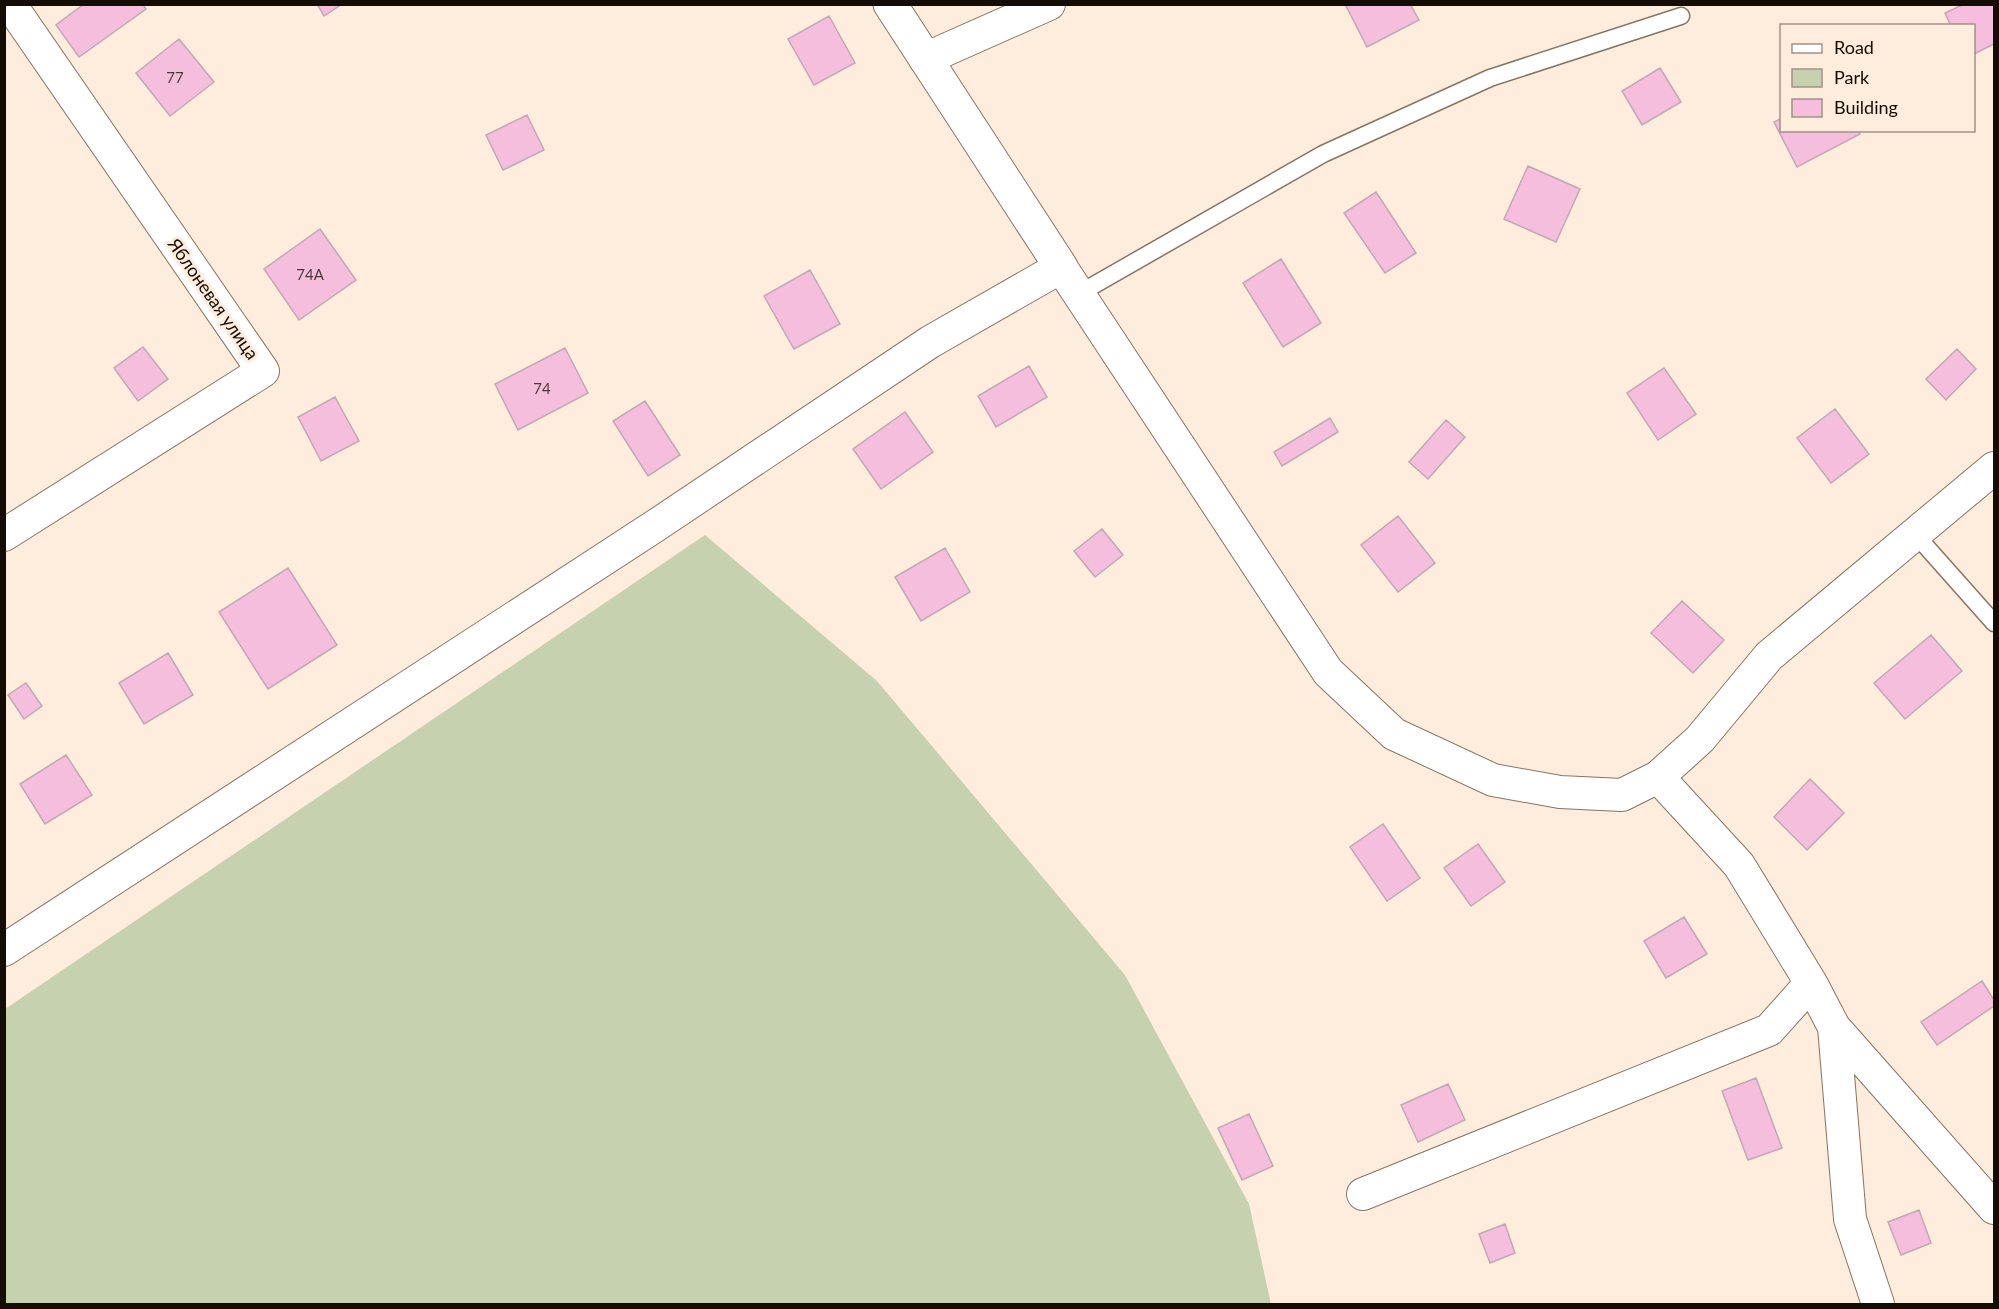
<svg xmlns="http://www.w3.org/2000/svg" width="1999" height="1309" viewBox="0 0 1999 1309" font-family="Lato,sans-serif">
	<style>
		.green { fill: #c6d1b0 }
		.building { fill: #f5bedc; stroke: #c2a7b6; stroke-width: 1.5 }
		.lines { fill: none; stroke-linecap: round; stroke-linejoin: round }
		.service-casing { stroke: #877562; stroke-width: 19 }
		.minor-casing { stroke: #877562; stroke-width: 34 }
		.tertiary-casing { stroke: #877562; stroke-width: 35 }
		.service { stroke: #fff; stroke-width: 16 }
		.minor { stroke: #fff; stroke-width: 32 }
		.tertiary { stroke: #fff; stroke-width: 33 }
		.labels { text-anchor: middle; stroke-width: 6; stroke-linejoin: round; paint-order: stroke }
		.number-label { font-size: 15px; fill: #4c393c }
		.street-label { font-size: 18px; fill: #140d06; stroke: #feeddc }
	</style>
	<rect width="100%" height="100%" fill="#feeddc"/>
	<!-- green -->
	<path class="green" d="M705 535 877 681 1125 975 1249 1204 1271 1304H5V1009Z"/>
	<!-- building -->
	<path class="building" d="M84 4H143L146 9 79 57 56 25Z
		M317 4H342L324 16Z
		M1345 4H1410L1419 20 1367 47Z
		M1964 4H1994V44L1974 54V26H1951L1945 13Z
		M829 16 855 63 814 85 788 39Z
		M179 39 214 82 170 116 136 73Z
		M1660 68 1681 102 1642 125 1622 91Z
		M527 115 544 150 503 170 486 135Z
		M1782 118V130H1858L1860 134 1797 167 1774 122Z
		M1528 166 1580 189 1556 242 1504 219Z
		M1376 192 1416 253 1385 273 1344 213Z
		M320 229 356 280 299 320 264 269Z
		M1281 259 1321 323 1283 347 1243 283Z
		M810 270 840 324 794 349 764 296Z
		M143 347 168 379 138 401 114 368Z
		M565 348 588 393 518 430 495 384Z
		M1957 349 1976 369 1946 400 1926 379Z
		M1029 366 1047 397 996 427 978 396Z
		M1664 368 1696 414 1658 440 1627 393Z
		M335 397 359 441 321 461 298 417Z
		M645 401 680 455 648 476 613 421Z
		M1835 409 1869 454 1831 483 1797 438Z
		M905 412 933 452 881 489 853 449Z
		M1330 418 1338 432 1282 466 1274 452Z
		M1446 420 1465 437 1428 479 1409 462Z
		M1398 516 1435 563 1398 592 1361 545Z
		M1102 529 1123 555 1095 577 1074 551Z
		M945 548 970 592 921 621 895 577Z
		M288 568 337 645 268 689 219 612Z
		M1682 601 1724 640 1693 673 1651 633Z
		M1931 635 1962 671 1905 719 1874 683Z
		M168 653 193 695 144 724 119 683Z
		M26 683 42 706 24 719 8 695Z
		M66 755 92 795 45 824 20 784Z
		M1810 779 1844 813 1807 850 1774 817Z
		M1383 824 1420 878 1387 901 1350 847Z
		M1478 844 1505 882 1471 906 1444 868Z
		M1684 917 1707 954 1666 978 1644 941Z
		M1982 981 1994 1000V1006L1937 1045 1921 1022Z
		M1756 1078 1782 1148 1748 1160 1722 1091Z
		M1448 1084 1465 1120 1418 1142 1401 1105Z
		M1249 1114 1273 1166 1242 1180 1218 1128Z
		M1919 1210 1931 1243 1901 1255 1888 1222Z
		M1505 1224 1515 1253 1490 1263 1479 1234Z"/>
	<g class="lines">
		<!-- service casing -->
		<g class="service-casing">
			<path id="service" d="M1080 293 1323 154 1490 78 1681 16
				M1915 534 1994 623"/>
		</g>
		<!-- minor casing -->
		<g class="minor-casing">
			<path id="minor" d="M925 59 1049 4
				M4 535 263 371 10 4
				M1658 777 1739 865 1811 983 1834 1027 1994 1208
				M4 950 655 526 930 342 1061 267 1328 672 1394 734 1493 780 1560 792 1622 795 1658 777 1700 739 1769 656 1994 468
				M1834 1027 1850 1219 1878 1304
				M1363 1194 1769 1030 1811 983"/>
		</g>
		<!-- tertiary casing -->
		<g class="tertiary-casing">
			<path id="tertiary" d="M890 4 1061 267"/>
		</g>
		<!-- service -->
		<use href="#service" class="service"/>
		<!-- minor -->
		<use href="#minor" class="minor"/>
		<!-- tertiary -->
		<use href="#tertiary" class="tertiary"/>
	</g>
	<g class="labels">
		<!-- number labels -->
		<g class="number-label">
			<text x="175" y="83">77</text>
			<text x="310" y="280">74А</text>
			<text x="542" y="394">74</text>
		</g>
		<!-- street labels -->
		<g class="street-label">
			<text transform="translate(213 299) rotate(55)" y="6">Яблоневая улица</text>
		</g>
	</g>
	<!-- border -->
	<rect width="1999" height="1309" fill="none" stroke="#140d06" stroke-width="12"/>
	<!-- legend -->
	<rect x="1780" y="24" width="195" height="108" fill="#feeddc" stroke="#a09386" stroke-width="1.5"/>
	<rect x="1792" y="44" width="30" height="9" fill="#ffffff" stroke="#a09386" stroke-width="1.5"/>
	<text x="1834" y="54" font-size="18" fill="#140d06">Road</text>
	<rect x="1792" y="69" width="30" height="18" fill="#c6d1b0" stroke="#a09386" stroke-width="1.5"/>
	<text x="1834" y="84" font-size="18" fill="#140d06">Park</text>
	<rect x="1792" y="99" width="30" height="18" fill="#f5bedc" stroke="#a09386" stroke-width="1.5"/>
	<text x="1834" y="114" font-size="18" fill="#140d06">Building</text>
</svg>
